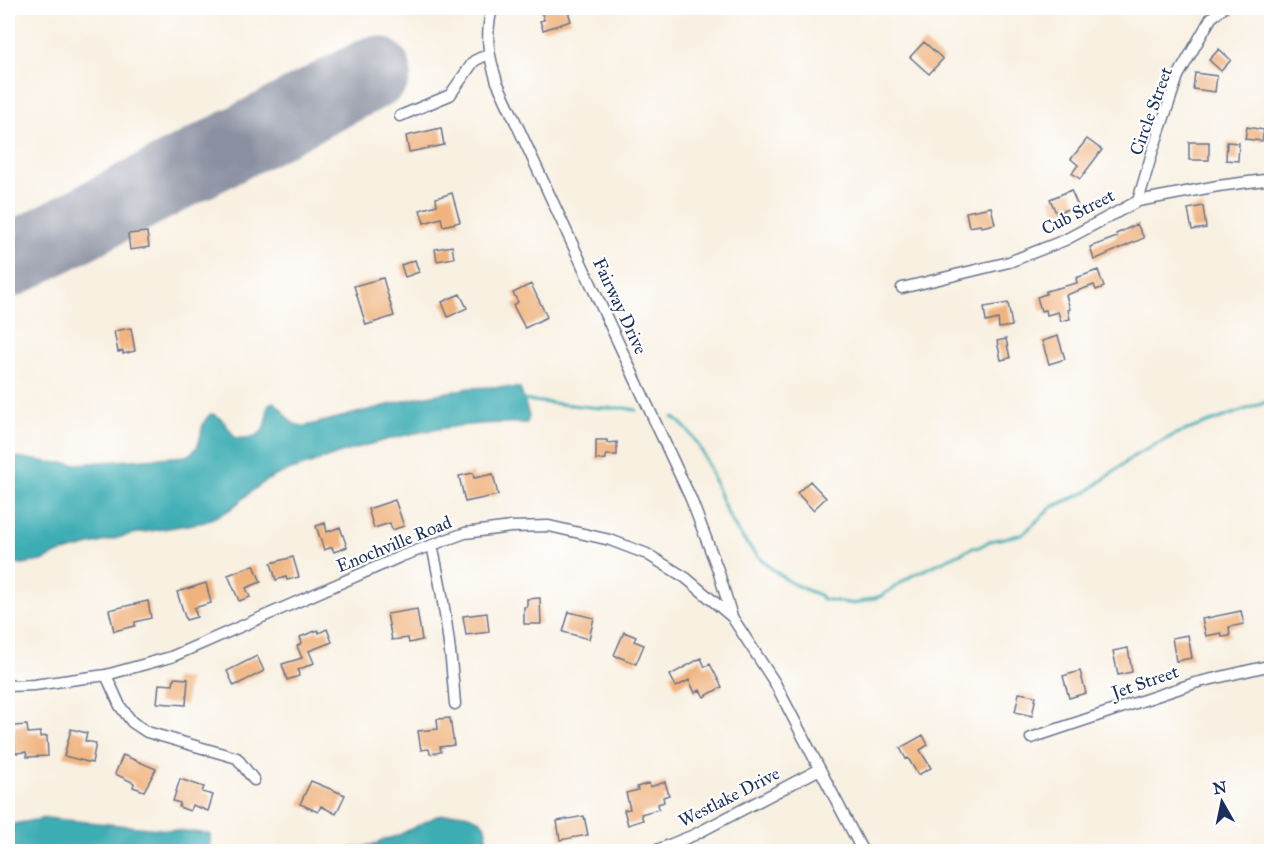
<svg xmlns="http://www.w3.org/2000/svg" width="1279" height="859" viewBox="0 0 1279 859" font-family="'IM FELL Great Primer',serif">
	<style>
		.water { fill: #3cadb4; stroke: #2c6e89; stroke-width: 1.5 }
		.lines { fill: none; stroke-linecap: round; stroke-linejoin: round }
		.stream { stroke: #3cadb4; stroke-width: 3 }
		.runway { stroke: #8a90a0; stroke-width: 72 }
		.building { fill: #f0b37e }
		.minor-casing { stroke: #68738c; stroke-width: 13 }
		.minor { stroke: #fff; stroke-width: 10 }
		.labels { text-anchor: middle; stroke-width: 4.5; stroke-linejoin: round; paint-order: stroke }
		.street-label { font-size: 18px; fill: #1b2f5e; stroke: #fff }
	</style>
	<rect width="100%" height="100%" fill="#fff"/>
	<filter id="ink" filterUnits="userSpaceOnUse"><feTurbulence type="fractalNoise" baseFrequency=".0167" numOctaves="2"/><feDisplacementMap in="SourceGraphic" scale="12" xChannelSelector="R" yChannelSelector="G"/><feConvolveMatrix kernelMatrix="1 2 1 2 8 2 1 2 1" color-interpolation-filters="sRGB"/></filter>
	<filter id="wash" filterUnits="userSpaceOnUse"><feTurbulence type="fractalNoise" baseFrequency=".008" numOctaves="4" result="noise"/><feDisplacementMap in="SourceGraphic" scale="24" xChannelSelector="R" yChannelSelector="G"/><feGaussianBlur stdDeviation="1.35" result="paint"/><feColorMatrix in="noise" values="0 0 0 0 0 0 0 0 0 0 0 0 0 0 0 0 0 1.4 0 .05"/><feComposite in="paint" operator="in"/></filter>
	<g filter="url(#wash)">
		<rect width="100%" height="100%" fill="#f8f0e1"/>
		<!-- water -->
		<path class="water" d="M494 387 520 388 529 416 527 423C453 420 380 438 312 463 299 468 285 471 273 477 256 485 244 499 229 510 221 516 212 517 205 522L132 534 56 554 42 561 8 566V458L15 457 48 462 76 464 186 456C209 445 194 427 211 414 224 416 228 430 236 438 248 439 262 437 266 424 268 417 266 411 269 404L273 402C289 411 284 426 306 426L412 399 469 388Z
			M457 813C483 816 492 826 483 851H333L363 847 378 843 382 840 397 836 437 816Z
			M46 818 210 834V851H8V825Z"/>
		<g class="lines">
			<!-- stream -->
			<path class="stream" d="M522 400 600 408H625L636 410
				M673 417C708 442 712 485 731 520 744 544 765 565 787 580 797 587 810 591 821 596L822 599 854 604 881 596 913 575 972 548 979 547 990 541 1023 534 1052 507 1087 492 1134 456 1176 434 1272 400"/>
			<!-- runway -->
			<path class="runway" d="M8 262 375 72"/>
		</g>
		<g id="blocks">
			<!-- building -->
			<path class="building" d="M540 8H567L571 21 543 30 540 21 544 20Z
				M924 42 943 59 929 74 910 57Z
				M1219 49 1231 60 1221 71 1209 60Z
				M1195 73 1217 76 1215 92 1193 89Z
				M1247 127 1264 130 1262 141 1245 139Z
				M441 128 444 145 409 152 406 136Z
				M1087 139 1102 150 1080 179 1072 173 1078 165 1071 159Z
				M1189 142H1209V160H1189Z
				M1227 142 1239 143 1238 161 1226 160Z
				M1071 190 1078 206 1056 213 1050 199Z
				M452 193 460 222 443 226 441 218 424 223 420 210 437 205 436 198Z
				M1203 206 1206 228 1192 230 1188 209Z
				M991 207 995 224 981 227V225L969 227 966 212Z
				M1137 224 1144 238 1094 260 1090 247 1117 237 1116 234Z
				M147 232 149 247 130 250 128 234Z
				M452 246 454 258 437 261 435 249Z
				M415 260 419 272 405 277 401 265Z
				M1098 270 1104 287 1096 290 1094 285 1066 295 1070 309 1068 310 1070 319 1061 321 1058 312 1047 315 1046 310 1041 311 1037 297 1046 294V291L1077 283 1076 278Z
				M383 278 394 316 366 325 354 286Z
				M531 284 547 317 525 328 513 305 518 302 513 293Z
				M460 294 467 308 448 317 442 302Z
				M1008 303 1012 326 999 328 998 319 986 322 984 307Z
				M131 328 135 351 123 354V351L118 352 114 331Z
				M1058 336 1065 359 1049 364 1042 341Z
				M1006 339 1010 358 1001 360 997 341Z
				M596 440H607V443L617 442V455H606V459L596 460Z
				M473 473 474 478 493 474 498 495 465 502 459 476Z
				M810 481 826 498 813 510 797 493Z
				M395 500 404 526 392 530 390 523 374 528 368 509Z
				M325 523 327 532 340 527 347 547 334 552 332 547 324 550 316 526Z
				M293 557 299 577 287 580 286 577 276 580 271 563Z
				M254 565 261 582 246 588 250 597 239 601 228 575Z
				M206 583 211 603 194 608 197 617 186 620 177 592Z
				M540 598 541 624H524V607H527V599Z
				M148 601 151 618 135 622V626L114 631 109 610Z
				M417 609 422 640 409 643 408 638 392 640 387 614Z
				M1241 611 1244 624 1229 627 1230 636 1222 637 1221 633 1206 636 1202 619Z
				M569 612 594 618 589 639 563 632Z
				M487 613 489 632 466 635 463 616Z
				M327 629 332 642 309 651 314 663 298 670 299 676 287 680 282 664 302 658 297 646 302 643 300 637 318 630 319 633Z
				M624 632 636 637 634 641 644 645 636 664 614 655Z
				M1188 635 1192 658 1176 661 1172 638Z
				M1128 648 1132 672 1118 675 1113 651Z
				M257 656 264 671 234 686 227 671Z
				M701 658 705 667 710 664 722 687 704 697 700 690 695 693 689 680 676 687 670 675Z
				M1080 671 1086 693 1069 698 1063 676Z
				M174 678 188 679 186 705 157 703 159 684 173 685Z
				M1019 693 1036 696 1032 716 1015 712Z
				M450 718 454 745 440 747 441 752 430 754 429 749 421 750 418 731 438 729 437 719Z
				M27 725 28 733 40 732V737L47 736 48 756 27 757 26 752 15 753 14 726Z
				M71 729 87 733 85 741 96 743 92 763 64 756Z
				M923 735 928 745 920 750 931 768 918 775 908 758 906 759 900 748Z
				M123 755 156 769 144 791 133 787 134 783 115 774Z
				M180 779 204 787 202 792 213 795 208 811 192 805 190 811 179 807 180 803 173 801Z
				M311 781 345 795 336 814 321 806 318 812 300 804Z
				M665 782 669 795 663 797 664 802 658 804 659 809 641 814 643 820 628 825 624 810 630 809 626 793 638 790 637 787 649 783 650 787Z
				M584 816 588 835 560 840 557 821Z"/>
		</g>
	</g>
	<g filter="url(#ink)">
		<use href="#blocks" fill-opacity="0" stroke="#68738c" stroke-width="1.5"/>
		<g class="lines">
			<!-- minor casing -->
			<g class="minor-casing">
				<path id="minor" d="M492 8C485 37 488 53 497 82L691 499 718 570 732 617
					M400 116 450 95 474 61 488 54
					M1138 201 1152 153 1178 76 1211 18 1223 8
					M902 288 1009 262 1065 240 1138 201 1218 186 1272 179
					M432 545C444 598 451 649 455 704
					M106 675 120 706 132 722 147 732 237 758 254 780
					M8 686 34 685 106 675 171 657 402 556 465 533 511 527 549 526 610 540 647 554 686 578 732 617 775 683 863 852
					M1031 738 1195 683 1272 665
					M652 852 694 835 820 769"/>
			</g>
			<!-- minor -->
			<use href="#minor" class="minor"/>
		</g>
	</g>
	<g class="labels">
		<!-- street labels -->
		<g class="street-label">
			<text transform="translate(1151 111) rotate(-70)" y="6">Circle Street</text>
			<text transform="translate(1078 212) rotate(-27)" y="6">Cub Street</text>
			<text transform="translate(620 306) rotate(65)" y="6">Fairway Drive</text>
			<text transform="translate(394 544) rotate(-22)" y="6">Enochville Road</text>
			<text transform="translate(1145 682) rotate(-19)" y="6">Jet Street</text>
			<text transform="translate(729 797) rotate(-27)" y="6">Westlake Drive</text>
		</g>
	</g>
	<!-- margin -->
	<rect width="1279" height="859" fill="none" stroke="#fff" stroke-width="30"/>
	<!-- north arrow -->
	<g transform="translate(1222 802) rotate(351)" stroke="#ffffff" stroke-width="4.5" paint-order="stroke">
	<path d="M0-4.5L10 22L0 15L-10 22Z" fill="#1b2f5e"/>
	<text y="-9" font-size="16" font-weight="bold" text-anchor="middle" fill="#1b2f5e">N</text>
	</g>
</svg>
